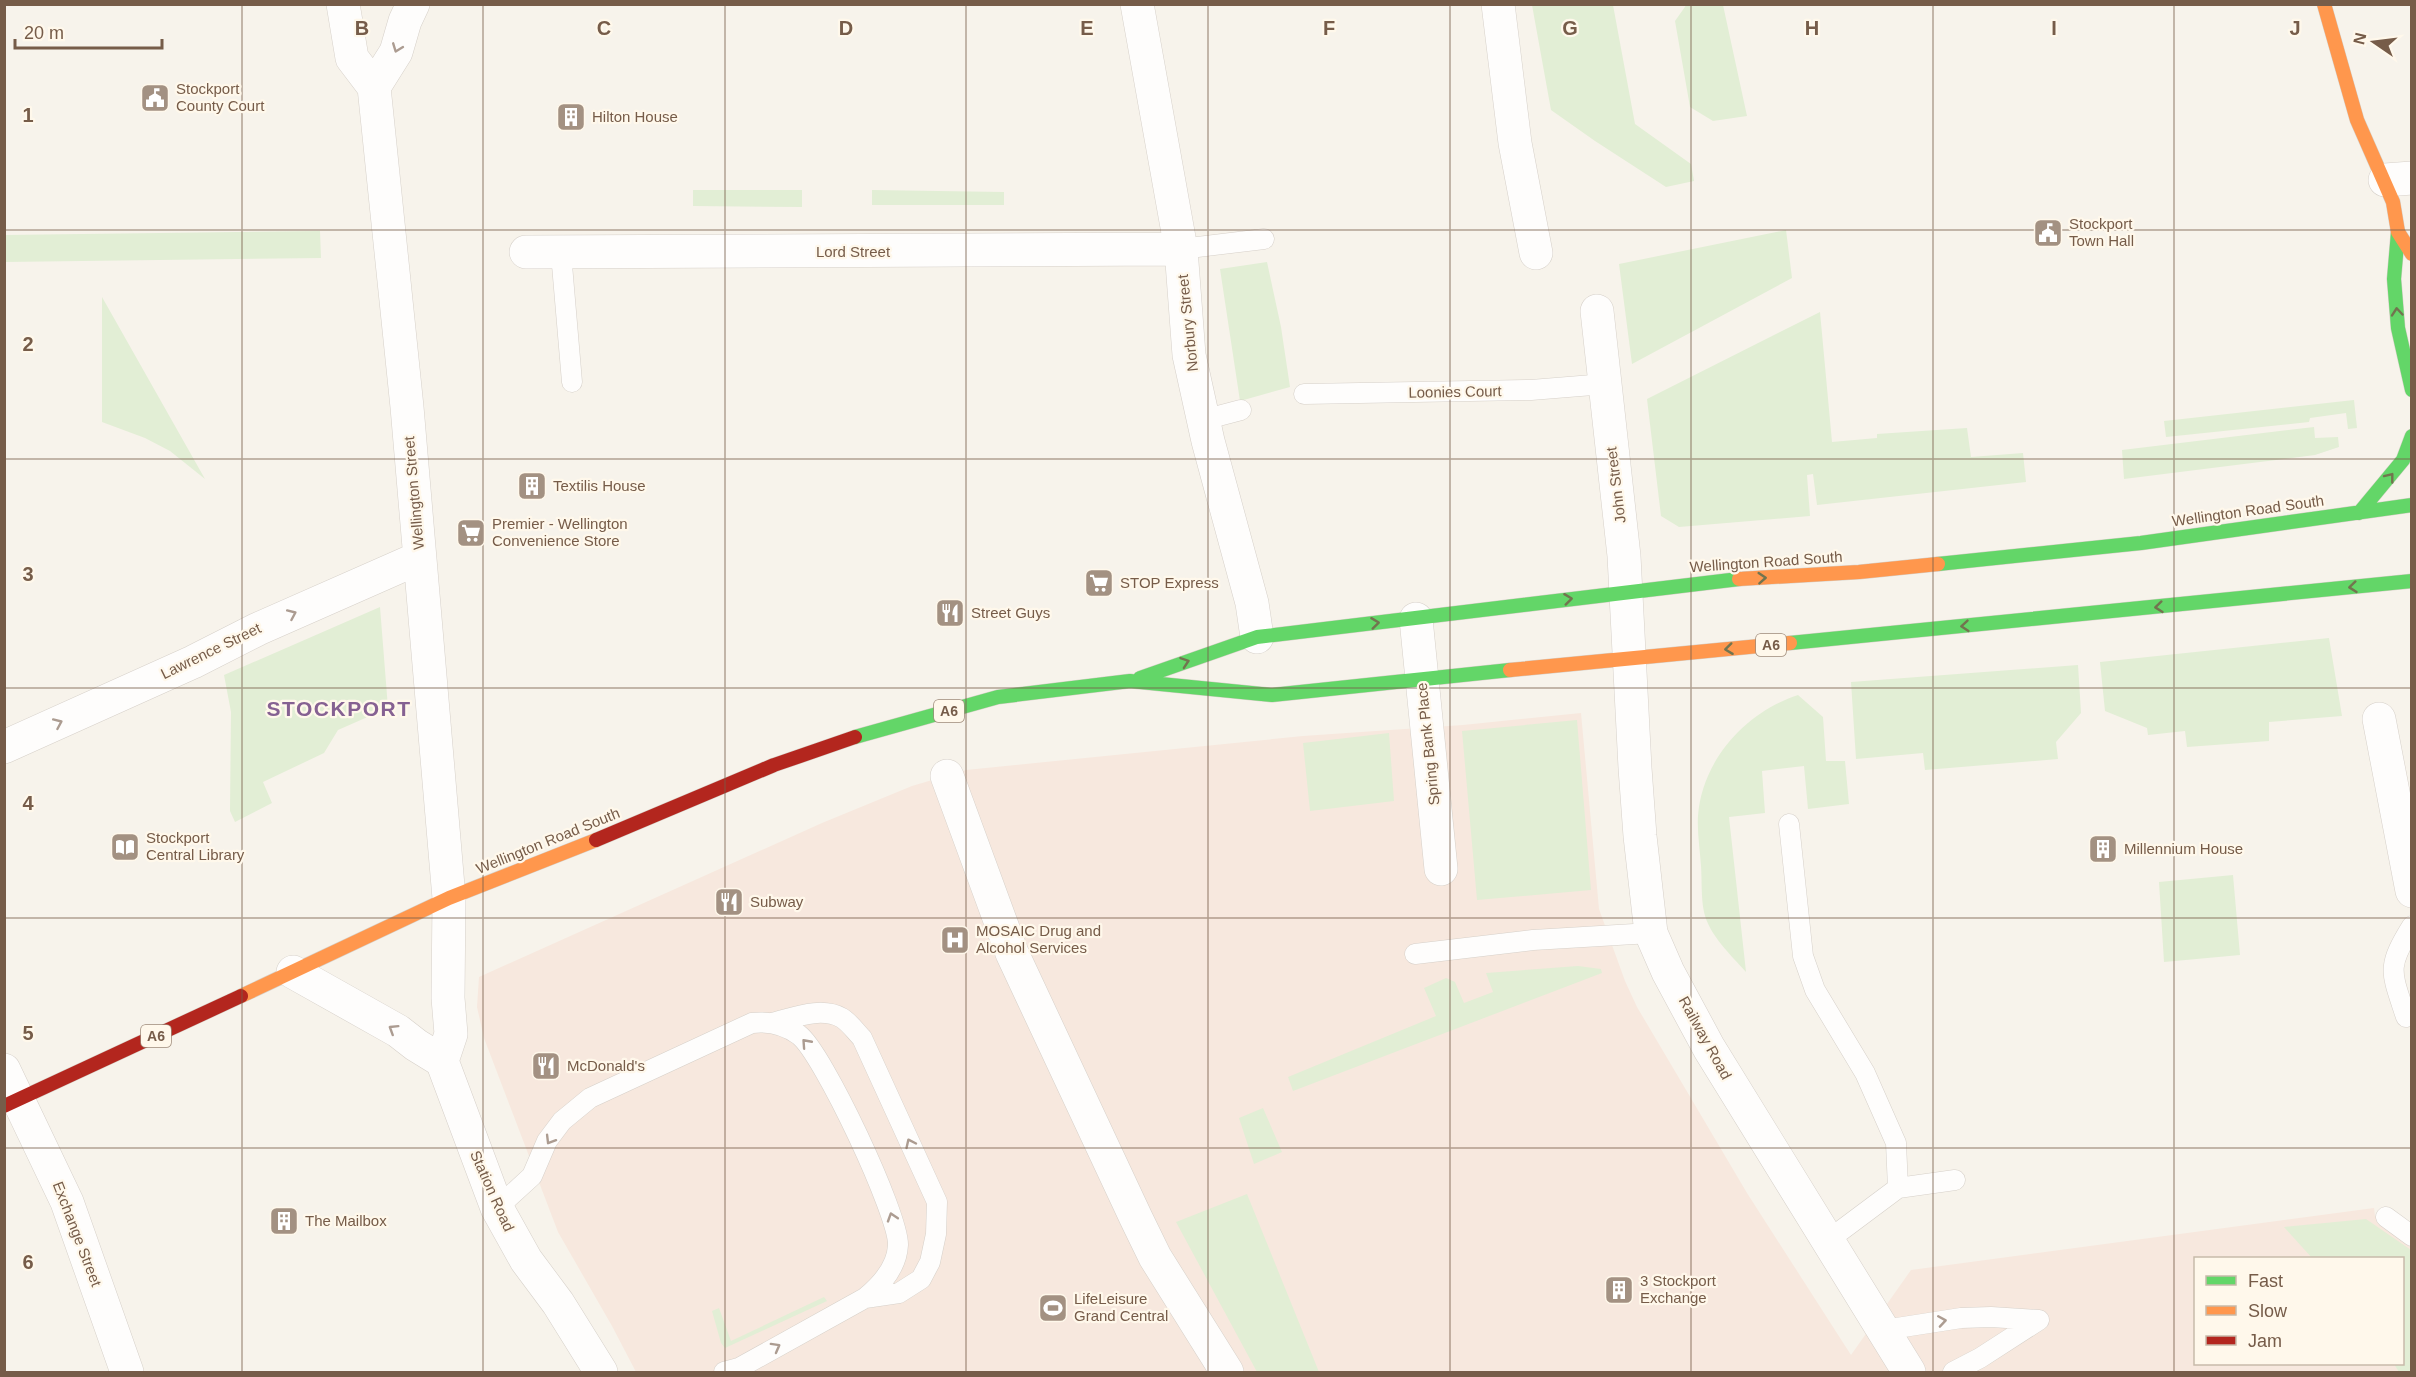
<svg xmlns="http://www.w3.org/2000/svg" width="2416" height="1377" viewBox="0 0 2416 1377" font-family="Arial,sans-serif">
	<style>
		.commercial { fill: #f7e8de; fill-rule: evenodd }
		.green { fill: #e2eed5 }
		.lines { fill: none; stroke-linecap: round; stroke-linejoin: round }
		.lane-casing { stroke: #d6d0c9; stroke-width: 21 }
		.street-casing { stroke: #d6d0c9; stroke-width: 34 }
		.fast-casing { stroke: #d6cfc7; stroke-width: 15 }
		.slow-casing { stroke: #d6cfc7; stroke-width: 15 }
		.jam-casing { stroke: #d6cfc7; stroke-width: 15 }
		.lane { stroke: #fefdfc; stroke-width: 20 }
		.street { stroke: #fefdfc; stroke-width: 33 }
		.fast { stroke: #63d668; stroke-width: 14 }
		.slow { stroke: #ff974d; stroke-width: 14 }
		.jam { stroke: #b3261e; stroke-width: 14 }
		.oneway { stroke: #ac9c91 }
		.oneway2 { stroke: #72744f }
		.grid { fill: none; stroke: #765c49; stroke-width: 1.5; stroke-opacity: 0.55 }
		.labels { text-anchor: middle; stroke-width: 4.5; stroke-linejoin: round; paint-order: stroke }
		.shield { fill: #fff8eb; stroke: #9f8b7a; stroke-width: 1.5 }
		.shield-label { font-size: 14px; font-weight: bold; fill: #765c49 }
		.poi-label { font-size: 15px; fill: #765c49; stroke: #fff8eb; text-anchor: start }
		.street-label { font-size: 15px; fill: #765c49; stroke: #fff8eb }
		.district-label { font-size: 21px; font-weight: bold; letter-spacing: 1.5px; fill: #856192; stroke: #fff8eb }
		.grid-label { font-size: 20px; text-anchor: middle; font-weight: bold; fill: #765c49; stroke: #fff8eb; stroke-width: 4.5; stroke-linejoin: round; paint-order: stroke }
	</style>
	<rect width="100%" height="100%" fill="#f7f3eb"/>
	<!-- commercial -->
	<path class="commercial" d="M1581 713 1599 909 1625 981 1637 1007 1747 1193 1851 1355 1911 1270 2374 1208 2375 1216 2411 1240V1372H636L612 1326 558 1232 484 1038 477 1007 479 977 822 823 912 786 966 770 1303 736 1463 725ZM2196 1258H2402V1364H2196Z"/>
	<!-- green -->
	<path class="green" d="M1687 4 1723 5 1747 116 1713 121 1690 107 1675 21Z
		M1532 5H1613L1635 124 1691 164 1694 181 1666 187 1595 141 1551 110Z
		M693 190H802V207L693 206Z
		M872 190 1004 192V205H872Z
		M1786 230 1792 278 1632 364 1619 264Z
		M320 231 321 258 5 262V235Z
		M1267 262 1281 327 1290 387 1240 401 1220 269Z
		M102 297 205 479 170 451 145 438 102 422Z
		M1820 312 1832 442 1877 438V434L1967 428 1971 457 2023 453 2026 482 1817 505 1813 474 1807 475 1810 516 1679 527 1661 516 1647 399Z
		M2354 400 2357 428 2348 429 2346 413 2310 418 2309 422 2166 437 2164 421Z
		M2314 427 2315 438 2338 437 2339 447 2315 455 2124 479 2122 450Z
		M380 607 388 708 338 730 324 753 263 782 272 803 235 822 230 811 231 712 224 675Z
		M2329 638 2342 716 2269 722V741L2187 747 2185 731 2148 735 2147 728 2105 711 2100 662Z
		M2078 665 2081 713 2056 742 2058 759 1925 770 1923 753 1856 759 1851 682Z
		M1798 695 1823 717 1826 761H1845L1849 804 1808 809 1804 766 1762 771 1765 813 1729 817 1746 972C1731 955 1709 935 1704 912 1701 898 1702 881 1701 866 1700 850 1697 832 1698 816 1702 760 1746 712 1798 695Z
		M1577 720 1591 890 1477 900 1462 731Z
		M1389 733 1394 801 1310 811 1303 743Z
		M2233 875 2240 955 2164 962 2159 882Z
		M1578 966 1601 969 1602 973 1293 1091 1288 1077 1436 1016 1424 988 1446 978 1455 982 1464 1003 1493 992 1486 973Z
		M1263 1108 1282 1152 1254 1164 1239 1118Z
		M1247 1194 1319 1372H1257L1176 1222Z
		M2366 1219 2411 1250V1372H2399L2394 1364H2402V1258H2312L2284 1227Z
		M824 1297 827 1301 725 1348 721 1343 712 1311 719 1308 731 1341Z"/>
	<g class="lines">
		<!-- lane casing -->
		<g class="lane-casing">
			<path id="lane" d="M1181 249 1264 239
				M561 253 572 382
				M1304 394 1531 390 1605 384
				M1203 420 1241 410
				M1789 824 1803 956 1815 990 1865 1073 1896 1143 1898 1188
				M1415 954 1533 940 1651 933
				M2406 1017C2391 971 2386 968 2412 926
				M772 1023C793 1018 821 1006 842 1018 849 1022 856 1032 862 1038L937 1202 936 1234 930 1262 921 1279 899 1293 865 1298
				M497 1208 532 1176 547 1141 562 1121 590 1098 752 1023C769 1021 785 1025 799 1035 823 1053 899 1215 898 1245 897 1267 881 1285 865 1298L739 1368 724 1372
				M2386 1217 2412 1236
				M1827 1241 1898 1188 1955 1180
				M1884 1330 1961 1318 1991 1317 2039 1320
				M1953 1372 1980 1358 2039 1320"/>
		</g>
		<!-- street casing -->
		<g class="street-casing">
			<path id="street" d="M343 4 352 58 374 87 407 407 449 898 448 998 451 1034 442 1061 497 1208 526 1260 558 1303 601 1372
				M1137 4 1181 249 1189 355 1208 441 1252 603 1257 637
				M1498 4 1515 143 1536 253
				M374 87 396 52 405 21 413 4
				M2385 180 2412 178
				M526 252 1181 249
				M1597 311 1624 556 1635 768 1640 836 1651 933 1668 972 1709 1048 1909 1372
				M1416 619 1441 869
				M2379 719 2412 891
				M4 747 193 662 258 629 419 558
				M947 776 1012 953 1136 1218 1155 1257 1227 1372
				M293 972 398 1031 416 1045 442 1061
				M4 1070 67 1202 127 1372"/>
		</g>
		<!-- fast casing -->
		<g class="fast-casing">
			<path id="fast" d="M2398 232 2394 279 2398 328 2412 390
				M2359 513 2403 460 2412 436
				M1938 564 2141 543 2412 505
				M1790 643 2412 581
				M1140 678 1257 637 1739 579
				M855 737 998 697 1130 681 1272 695 1510 670"/>
		</g>
		<!-- slow casing -->
		<g class="slow-casing">
			<path id="slow" d="M2324 4 2357 120 2393 202 2398 232 2412 254
				M1739 579 1859 572 1938 564
				M1510 670 1790 643
				M241 996 449 898 596 840"/>
		</g>
		<!-- jam casing -->
		<g class="jam-casing">
			<path id="jam" d="M596 840 774 765 855 737
				M4 1106 241 996"/>
		</g>
		<!-- lane -->
		<use href="#lane" class="lane"/>
		<!-- street -->
		<use href="#street" class="street"/>
		<!-- fast -->
		<use href="#fast" class="fast"/>
		<!-- slow -->
		<use href="#slow" class="slow"/>
		<!-- jam -->
		<use href="#jam" class="jam"/>
	</g>
	<!-- one-way arrows -->
	<defs><path id="oneway-chevron" d="M-2-3.5L2.5 0L-2 3.5" fill="none" stroke-width="1.6" stroke-linecap="round" stroke-linejoin="round" transform="scale(1.5)"/></defs>
	<g class="oneway">
		<use href="#oneway-chevron" transform="translate(397 48) rotate(111)"/>
		<use href="#oneway-chevron" transform="translate(292 614) rotate(-24)"/>
		<use href="#oneway-chevron" transform="translate(58 723) rotate(-24)"/>
		<use href="#oneway-chevron" transform="translate(393 1029) rotate(-148)"/>
		<use href="#oneway-chevron" transform="translate(806 1043) rotate(-132)"/>
		<use href="#oneway-chevron" transform="translate(550 1140) rotate(121)"/>
		<use href="#oneway-chevron" transform="translate(910 1143) rotate(-115)"/>
		<use href="#oneway-chevron" transform="translate(892 1217) rotate(-108)"/>
		<use href="#oneway-chevron" transform="translate(1942 1321) rotate(-9)"/>
		<use href="#oneway-chevron" transform="translate(776 1347) rotate(-29)"/>
	</g>
	<g class="oneway2">
		<use href="#oneway-chevron" transform="translate(2397 312) rotate(-95)"/>
		<use href="#oneway-chevron" transform="translate(2390 477) rotate(-52)"/>
		<use href="#oneway-chevron" transform="translate(1762 578) rotate(-4)"/>
		<use href="#oneway-chevron" transform="translate(2353 587) rotate(174)"/>
		<use href="#oneway-chevron" transform="translate(1568 599) rotate(-7)"/>
		<use href="#oneway-chevron" transform="translate(2159 607) rotate(174)"/>
		<use href="#oneway-chevron" transform="translate(1375 623) rotate(-7)"/>
		<use href="#oneway-chevron" transform="translate(1965 626) rotate(175)"/>
		<use href="#oneway-chevron" transform="translate(1729 649) rotate(173)"/>
		<use href="#oneway-chevron" transform="translate(1185 662) rotate(-19)"/>
	</g>
	<!-- grid -->
	<path class="grid" d="M242 4V1372M483 4V1372M725 4V1372M966 4V1372M1208 4V1372M1450 4V1372M1691 4V1372M1933 4V1372M2174 4V1372M4 230H2412M4 459H2412M4 688H2412M4 918H2412M4 1148H2412"/>
	<!-- icons -->
	<defs>
		<g id="civic-square" transform="scale(1.5)"><rect x="-9" y="-9" width="18" height="18" rx="4" fill="#a39182" stroke="#fff8eb"/><path d="M-.6-6.5H3V-4.5H.6V-3L4-1V1h2V6H-6V1h2V-1L-.6-3ZM-1.2 2.5V6h2.4V2.5Z" fill="#fff"/></g>
		<g id="building-square" transform="scale(1.5)"><rect x="-9" y="-9" width="18" height="18" rx="4" fill="#a39182" stroke="#fff8eb"/><path d="M-4-6H4V6H1V3H-1V6H-4ZM-2.5-4.3h1.7v1.8h-1.7ZM.8-4.3h1.7v1.8H.8ZM-2.5-1h1.7V.8h-1.7ZM.8-1h1.7V.8H.8Z" fill="#fff"/></g>
		<g id="supermarket-square" transform="scale(1.5)"><rect x="-9" y="-9" width="18" height="18" rx="4" fill="#a39182" stroke="#fff8eb"/><path d="M-6-5.5h2.5l.6 2H6L4.5 2H-2.5L-4.4-4H-6ZM-1.5 3.2a1.3 1.3 0 1 0 .1 0ZM3 3.2a1.3 1.3 0 1 0 .1 0Z" fill="#fff"/></g>
		<g id="restaurant-square" transform="scale(1.5)"><rect x="-9" y="-9" width="18" height="18" rx="4" fill="#a39182" stroke="#fff8eb"/><path d="M-5-6h1v4h1v-4h1v4h1v-4h1v5L-1.5 .5V6h-2V.5L-5-1ZM5-6V6H3V1.5H1.5Q1.5-4 5-6Z" fill="#fff"/></g>
		<g id="library-square" transform="scale(1.5)"><rect x="-9" y="-9" width="18" height="18" rx="4" fill="#a39182" stroke="#fff8eb"/><path d="M-6-4Q-3-5.5-.7-3.5V5Q-3 3-6 4ZM6-4Q3-5.5 .7-3.5V5Q3 3 6 4Z" fill="#fff"/></g>
		<g id="hospital-square" transform="scale(1.5)"><rect x="-9" y="-9" width="18" height="18" rx="4" fill="#a39182" stroke="#fff8eb"/><path d="M-5-5h3v3.5h4V-5h3V5h-3V1.5h-4V5h-3Z" fill="#fff"/></g>
		<g id="stadium-square" transform="scale(1.5)"><rect x="-9" y="-9" width="18" height="18" rx="4" fill="#a39182" stroke="#fff8eb"/><path d="M0-5a6.5 5 0 1 0 0 10a6.5 5 0 1 0 0-10ZM-3.5-1.8h7v3.6h-7Z" fill="#fff"/></g>
	</defs>
	<g fill-rule="evenodd">
		<use href="#civic-square" x="155" y="98"/>
		<use href="#building-square" x="571" y="117"/>
		<use href="#civic-square" x="2048" y="233"/>
		<use href="#building-square" x="532" y="486"/>
		<use href="#supermarket-square" x="471" y="533"/>
		<use href="#supermarket-square" x="1099" y="583"/>
		<use href="#restaurant-square" x="950" y="613"/>
		<use href="#library-square" x="125" y="847"/>
		<use href="#building-square" x="2103" y="849"/>
		<use href="#restaurant-square" x="729" y="902"/>
		<use href="#hospital-square" x="955" y="940"/>
		<use href="#restaurant-square" x="546" y="1066"/>
		<use href="#building-square" x="284" y="1221"/>
		<use href="#building-square" x="1619" y="1290"/>
		<use href="#stadium-square" x="1053" y="1308"/>
	</g>
	<g class="labels">
		<!-- shield labels -->
		<g class="shield">
			<rect x="1756" y="634" width="30" height="22" rx="4.5"/>
			<rect x="934" y="700" width="30" height="22" rx="4.5"/>
			<rect x="141" y="1025" width="30" height="22" rx="4.5"/>
		</g>
		<g class="shield-label">
			<text x="1771" y="650">A6</text>
			<text x="949" y="716">A6</text>
			<text x="156" y="1041">A6</text>
		</g>
		<!-- poi labels -->
		<g class="poi-label">
			<text x="176" y="94">Stockport<tspan x="176" dy="17">County Court</tspan></text>
			<text x="592" y="122">Hilton House</text>
			<text x="2069" y="229">Stockport<tspan x="2069" dy="17">Town Hall</tspan></text>
			<text x="553" y="491">Textilis House</text>
			<text x="492" y="529">Premier - Wellington<tspan x="492" dy="17">Convenience Store</tspan></text>
			<text x="1120" y="588">STOP Express</text>
			<text x="971" y="618">Street Guys</text>
			<text x="146" y="843">Stockport<tspan x="146" dy="17">Central Library</tspan></text>
			<text x="2124" y="854">Millennium House</text>
			<text x="750" y="907">Subway</text>
			<text x="976" y="936">MOSAIC Drug and<tspan x="976" dy="17">Alcohol Services</tspan></text>
			<text x="567" y="1071">McDonald's</text>
			<text x="305" y="1226">The Mailbox</text>
			<text x="1640" y="1286">3 Stockport<tspan x="1640" dy="17">Exchange</tspan></text>
			<text x="1074" y="1304">LifeLeisure<tspan x="1074" dy="17">Grand Central</tspan></text>
		</g>
		<!-- street labels -->
		<g class="street-label">
			<text x="853" y="257">Lord Street</text>
			<text transform="translate(1188 323) rotate(-96)" y="5">Norbury Street</text>
			<text transform="translate(1455 392) rotate(-1)" y="5">Loonies Court</text>
			<text transform="translate(1616 485) rotate(-97)" y="5">John Street</text>
			<text transform="translate(414 493) rotate(-95)" y="5">Wellington Street</text>
			<text transform="translate(2248 511) rotate(-8)" y="5">Wellington Road South</text>
			<text transform="translate(1766 562) rotate(-4)" y="5">Wellington Road South</text>
			<text transform="translate(211 651) rotate(-26)" y="5">Lawrence Street</text>
			<text transform="translate(1428 744) rotate(-96)" y="5">Spring Bank Place</text>
			<text transform="translate(548 841) rotate(-22)" y="5">Wellington Road South</text>
			<text transform="translate(1705 1038) rotate(61)" y="5">Railway Road</text>
			<text transform="translate(492 1191) rotate(66)" y="5">Station Road</text>
			<text transform="translate(77 1234) rotate(69)" y="5">Exchange Street</text>
		</g>
		<!-- district labels -->
		<g class="district-label">
			<text x="339" y="716">STOCKPORT</text>
		</g>
	</g>
	<g class="grid-label">
		<text x="362" y="35">B</text>
		<text x="604" y="35">C</text>
		<text x="846" y="35">D</text>
		<text x="1087" y="35">E</text>
		<text x="1329" y="35">F</text>
		<text x="1570" y="35">G</text>
		<text x="1812" y="35">H</text>
		<text x="2054" y="35">I</text>
		<text x="2295" y="35">J</text>
		<text x="28" y="122">1</text>
		<text x="28" y="351">2</text>
		<text x="28" y="581">3</text>
		<text x="28" y="810">4</text>
		<text x="28" y="1040">5</text>
		<text x="28" y="1269">6</text>
	</g>
	<!-- border -->
	<rect width="2416" height="1377" fill="none" stroke="#765c49" stroke-width="12"/>
	<!-- legend -->
	<rect x="2194" y="1257" width="210" height="108" fill="#fff8eb" stroke="#c8baaa" stroke-width="1.5"/>
	<rect x="2206" y="1276" width="30" height="9" fill="#63d668" stroke="#c8baaa" stroke-width="1.5"/>
	<text x="2248" y="1287" font-size="18" fill="#765c49">Fast</text>
	<rect x="2206" y="1306" width="30" height="9" fill="#ff974d" stroke="#c8baaa" stroke-width="1.5"/>
	<text x="2248" y="1317" font-size="18" fill="#765c49">Slow</text>
	<rect x="2206" y="1336" width="30" height="9" fill="#b3261e" stroke="#c8baaa" stroke-width="1.5"/>
	<text x="2248" y="1347" font-size="18" fill="#765c49">Jam</text>
	<!-- north arrow -->
	<g transform="translate(2374 42) rotate(284)" stroke="#fff8eb" stroke-width="4.5" paint-order="stroke">
	<path d="M0-4.5L10 22L0 15L-10 22Z" fill="#765c49"/>
	<text y="-9" font-size="16" font-weight="bold" text-anchor="middle" fill="#765c49">N</text>
	</g>
	<!-- scale -->
	<path d="M15 39v9h147v-9" fill="none" stroke="#765c49" stroke-width="3"/>
	<text x="24" y="39" font-size="18" fill="#765c49" stroke="#fff8eb" stroke-width="4.5" paint-order="stroke">20 m</text>
</svg>
